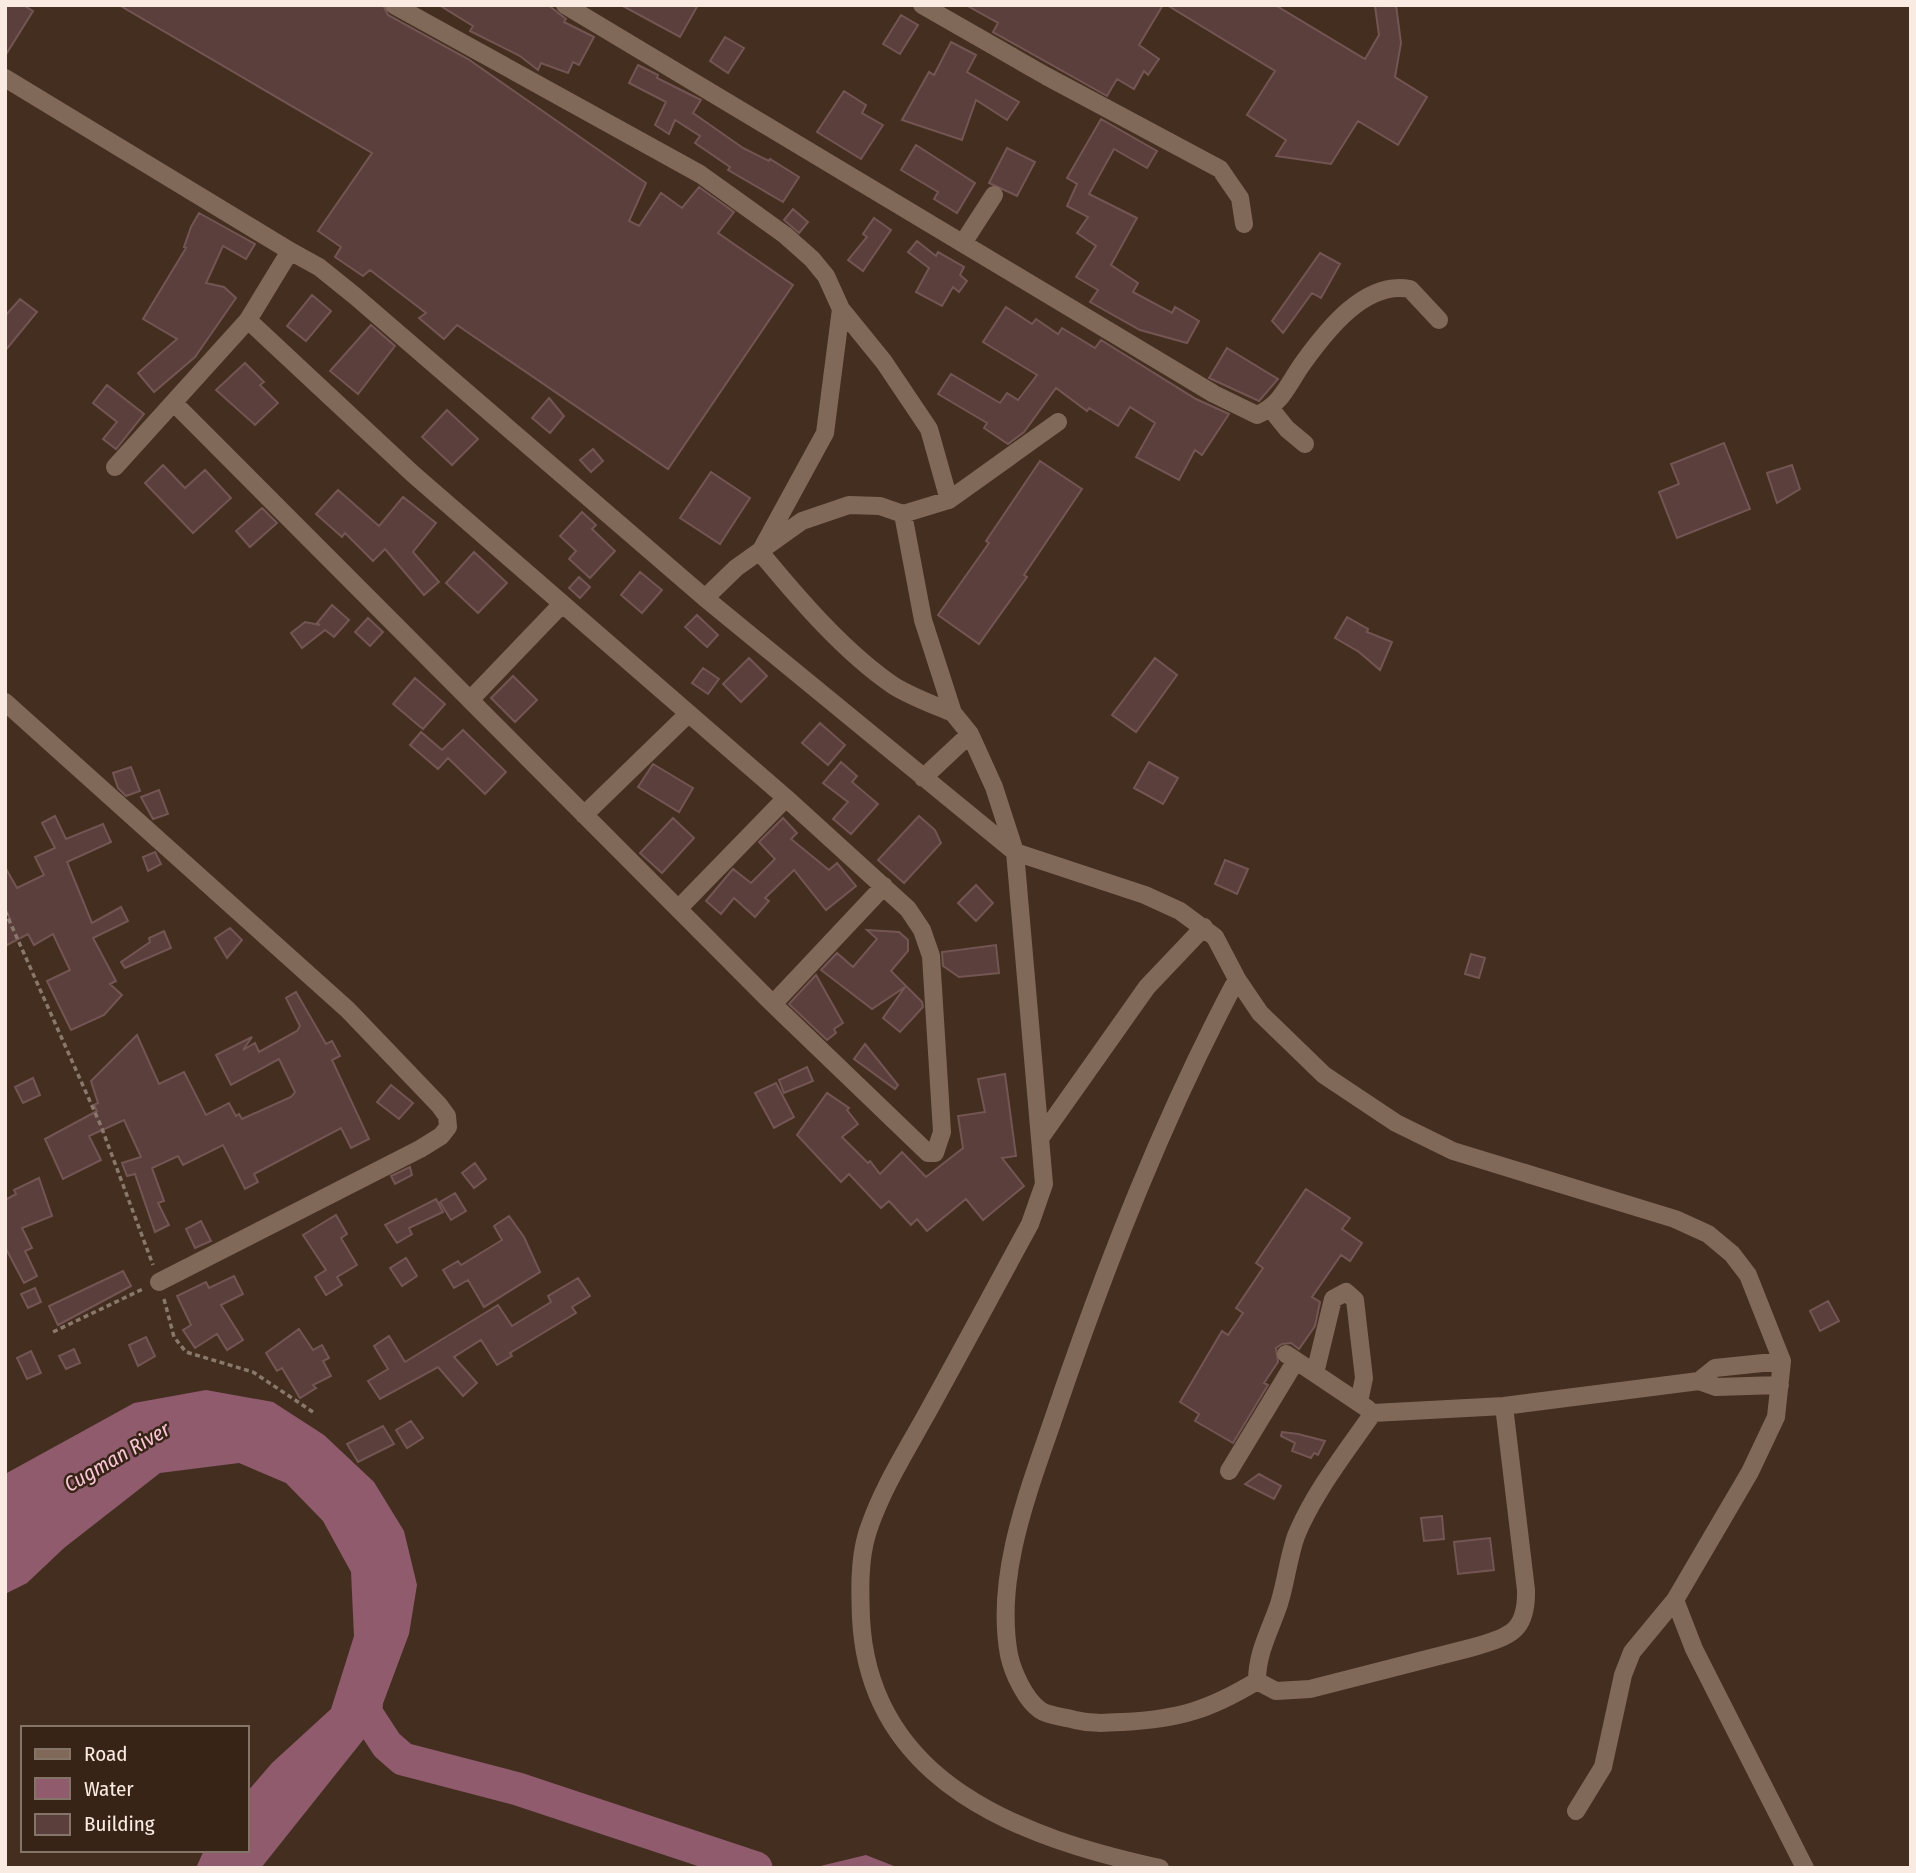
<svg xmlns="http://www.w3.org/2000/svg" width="1916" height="1873" viewBox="0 0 1916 1873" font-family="'Fira Sans Condensed',sans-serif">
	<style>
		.water { fill: #8f5b6d }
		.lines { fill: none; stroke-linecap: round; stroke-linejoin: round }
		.river { stroke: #8f5b6d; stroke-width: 33 }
		.building { fill: #5a3f3c; stroke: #735653; stroke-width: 2 }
		.path { stroke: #8a786c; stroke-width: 3.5; stroke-dasharray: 5 3.5; stroke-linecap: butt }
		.minor { stroke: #816959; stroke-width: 18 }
		.labels { text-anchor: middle; stroke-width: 5; stroke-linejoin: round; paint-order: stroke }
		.water-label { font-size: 21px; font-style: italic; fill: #f9c6d7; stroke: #382416 }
	</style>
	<rect width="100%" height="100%" fill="#432e20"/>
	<!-- water -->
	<path class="water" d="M206 1390 273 1402 324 1435 374 1482 404 1531 417 1585 409 1634 375 1725 261 1868H196L204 1850H247V1792L272 1763 331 1709 354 1636 351 1572 323 1521 286 1483 239 1463 160 1473 64 1548 27 1583 5 1594V1474L134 1403Z
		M866 1855 899 1868H812Z"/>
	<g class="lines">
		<!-- river -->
		<path class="river" d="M367 1691 366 1713 387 1745 403 1759 518 1789 756 1868"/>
	</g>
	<!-- building -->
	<path class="building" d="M5 5H23L33 11 5 56Z
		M119 5H383L388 15 468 59 646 183 629 221 639 226 661 193 682 208 699 187 734 212 718 233 793 285 668 469 457 325 444 339 419 318 426 313 370 270 363 276 335 257 341 247 318 231 372 153Z
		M439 5H548L566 19 564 22 594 37 579 65 573 62 568 73 541 63 538 70 520 56 470 31 473 26Z
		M621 5H698L680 37Z
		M966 5H1163L1139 45 1159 59 1148 75 1144 71 1134 89 1117 79 1107 96 993 32 998 23Z
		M1167 5H1275L1365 59 1379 35 1375 6 1396 5 1401 43 1395 77 1427 97 1398 145 1358 121 1331 164 1276 156 1286 140 1247 115 1275 71Z
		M901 15 918 25 900 54 883 44Z
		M725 37 744 48 728 73 710 61Z
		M951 42 976 55 967 72 1019 102 1007 120 976 100 962 140 902 120 929 72 934 75Z
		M638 65 658 75 657 78 701 100 693 113 743 148 769 161 770 159 799 177 783 202 728 170 730 167 695 143 700 136 675 120 669 134 655 125 666 102 629 83Z
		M844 91 866 105 862 113 883 125 861 159 817 132Z
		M1101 119 1157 151 1147 168 1114 149 1089 194 1137 218 1111 265 1138 283 1133 292 1172 313 1175 307 1199 321 1187 343 1140 330 1090 302 1098 290 1076 277 1096 246 1077 233 1088 217 1067 206 1077 184 1067 178Z
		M916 145 975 183 957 213 934 199 938 192 901 170Z
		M1007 148 1035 162 1017 196 989 183Z
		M793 209 808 222 799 233 784 220Z
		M199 213 255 244 246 259 223 246 206 283 224 287 236 298 195 357 154 392 138 373 177 339 143 319 186 248 184 247 191 227Z
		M874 218 891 230 863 271 848 260 867 237 863 234Z
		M917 241 936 256 938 252 964 267 960 275 967 281 959 292 953 287 942 306 916 292 929 268 908 252Z
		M1320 253 1340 264 1321 298 1312 293 1283 333 1272 321Z
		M312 295 331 311 306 341 287 326Z
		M20 299 37 312 5 351V316Z
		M1006 307 1032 324 1036 319 1058 334 1062 328 1095 348 1101 340 1196 399 1229 414 1202 455 1195 450 1179 480 1136 457 1155 423 1130 407 1118 426 1089 408 1087 411 1056 388 1024 432 1008 444 984 428 987 423 938 394 951 374 1000 403 1007 393 1018 400 1037 375 983 342Z
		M371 325 395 346 358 394 330 371Z
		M1227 348 1278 379 1259 401 1209 378Z
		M245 363 264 382 260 385 278 403 255 425 216 390Z
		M107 385 144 414 116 449 103 439 117 422 93 403Z
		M549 398 564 416 550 433 532 418Z
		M447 410 478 439 452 465 422 437Z
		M1724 443 1750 509 1677 538 1659 492 1679 484 1671 464Z
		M593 449 603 461 591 472 580 460Z
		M1040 461 1082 489 1024 575 1027 577 979 644 938 615 989 543 986 541Z
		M163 465 185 488 205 470 231 498 193 533 145 483Z
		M1792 465 1800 489 1777 503 1767 473Z
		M711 472 750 498 720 544 680 518Z
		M338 490 379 526 403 497 436 523 413 552 439 582 424 595 385 549 373 561 345 533 342 537 316 514Z
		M262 508 277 523 250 547 236 531Z
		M582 512 596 525 592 529 615 551 590 578 569 559 576 551 560 536Z
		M474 552 507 583 478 613 446 583Z
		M640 572 662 590 642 613 621 595Z
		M579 577 590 587 580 598 569 588Z
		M332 605 349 620 334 637 325 630 302 648 291 633 305 622 320 625 317 623Z
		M697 615 718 635 707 647 685 627Z
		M1347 617 1368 629 1367 632 1392 642 1380 670 1359 652 1335 638Z
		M368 618 383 632 370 646 355 632Z
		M749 658 767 676 741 702 723 684Z
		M1155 658 1177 675 1136 732 1112 715Z
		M703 668 719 679 708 694 692 683Z
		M513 676 537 700 515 722 491 698Z
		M415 678 445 704 423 729 393 704Z
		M820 723 845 745 828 765 802 743Z
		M463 730 506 772 485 794 448 758 438 769 410 745 421 732 442 750Z
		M841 762 857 776 852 782 878 804 851 834 833 819 848 802 823 783Z
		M1149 762 1178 778 1163 804 1134 788Z
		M653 764 693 788 679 812 638 787Z
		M131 767 140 791 126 796 118 788 113 773Z
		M159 790 168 814 153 819 141 797Z
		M55 816 66 839 103 824 111 842 67 862 92 923 121 907 128 921 93 938 116 981 110 984 122 995 104 1015 71 1030 47 981 70 970 53 934 34 945 28 934 5 946V921L10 919 5 908V867L17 888 44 875 35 857 55 848 42 823Z
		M919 816 935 830 941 843 904 883 878 860Z
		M673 818 694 838 662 873 640 853Z
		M783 818 797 833 791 839 829 870 837 863 856 886 826 910 794 870 765 898 769 901 755 917 734 898 721 914 706 901 733 869 751 883 775 859 759 842Z
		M155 852 161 864 148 871 143 857Z
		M1225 860 1248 869 1237 894 1215 884Z
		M976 885 993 903 976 921 958 903Z
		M230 928 242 940 227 958 215 938Z
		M867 930 899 932 908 940V951L891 971 922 1002 923 1007 900 1032 883 1018 905 987 872 1009 821 970 837 953 853 967 877 939Z
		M164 931 171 948 125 968 121 962 150 942 149 938Z
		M996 945 999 973 959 977 943 966 942 952Z
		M1471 954 1485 958 1479 978 1465 974Z
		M816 975 843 1023 834 1029 836 1033 827 1040 789 1004Z
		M296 992 326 1044 332 1041 340 1056 332 1060 369 1139 351 1148 341 1128 254 1174 258 1182 245 1189 223 1145 183 1165 178 1156 152 1168 164 1201 158 1203 169 1225 155 1232 135 1174 127 1176 122 1163 141 1157 124 1120 89 1136 101 1160 63 1179 45 1139 97 1111 94 1105 98 1103 91 1081 137 1035 159 1084 184 1072 206 1115 229 1103 236 1116 239 1114 242 1119 291 1097 295 1092 279 1059 231 1085 216 1055 252 1037 243 1050 255 1043 259 1052 297 1031 300 1026 286 998Z
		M865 1044 898 1085 895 1089 854 1059Z
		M807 1067 813 1081 784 1093 779 1080Z
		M1005 1074 1016 1156 1002 1158 1024 1186 983 1220 966 1199 927 1231 917 1219 911 1225 889 1201 881 1208 849 1174 841 1182 797 1135 827 1093 849 1108 847 1110 858 1124 842 1137 868 1163 870 1161 880 1174 902 1152 926 1177 963 1148 958 1116 985 1112 978 1079Z
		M33 1078 40 1095 23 1103 15 1087Z
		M776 1083 794 1117 774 1128 755 1093Z
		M391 1085 413 1103 399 1119 377 1102Z
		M475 1163 486 1179 474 1188 462 1173Z
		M410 1167 412 1175 395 1184 391 1176Z
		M39 1178 52 1216 22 1228 32 1248 25 1251 37 1276 24 1283 5 1247V1200L16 1194 14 1190Z
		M1306 1189 1350 1218 1342 1229 1362 1243 1350 1261 1341 1255 1312 1297 1320 1302 1315 1326 1299 1349 1291 1343 1282 1344 1276 1348 1278 1362 1264 1383 1268 1385 1233 1443 1195 1421 1199 1414 1180 1402 1222 1331 1228 1335 1243 1313 1236 1308 1263 1268 1256 1263Z
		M455 1193 466 1211 451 1220 440 1202Z
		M436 1199 443 1212 409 1228 412 1234 397 1243 385 1225Z
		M336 1215 347 1234 341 1238 357 1265 337 1277 342 1285 326 1295 315 1277 326 1270 303 1235Z
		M509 1216 524 1237 540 1272 484 1307 468 1280 454 1288 443 1270 458 1261 461 1265 502 1240 494 1226Z
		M201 1221 211 1241 195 1248 186 1229Z
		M406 1258 417 1276 402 1286 390 1268Z
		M123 1271 131 1286 58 1325 49 1306Z
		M234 1276 243 1294 221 1305 243 1340 227 1350 217 1334 195 1348 183 1330 191 1325 177 1296 206 1282 209 1288Z
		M578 1278 590 1296 572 1307 576 1313 510 1353 512 1356 497 1365 481 1340 454 1357 477 1383 463 1396 438 1367 380 1399 368 1381 388 1369 374 1346 389 1336 405 1362 498 1305 512 1326 551 1302 548 1296Z
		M35 1288 41 1302 28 1308 21 1294Z
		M1828 1301 1839 1321 1820 1331 1810 1311Z
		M299 1329 313 1350 322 1345 329 1358 323 1361 331 1376 313 1385 316 1388 300 1398 282 1368 277 1371 266 1353Z
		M146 1337 155 1356 138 1366 129 1345Z
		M74 1349 80 1363 66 1369 59 1356Z
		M31 1351 41 1373 27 1379 17 1358Z
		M411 1421 423 1438 407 1448 396 1430Z
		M383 1426 394 1444 358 1462 347 1444Z
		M1282 1432 1298 1434 1325 1441 1318 1455 1314 1453 1311 1458 1292 1451 1295 1443 1281 1436Z
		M1259 1474 1281 1486 1274 1499 1245 1484Z
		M1442 1516 1444 1539 1424 1541 1421 1518Z
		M1490 1538 1494 1570 1458 1574 1454 1542Z"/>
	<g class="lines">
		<!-- path -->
		<path class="path" d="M5 911 101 1126 153 1265
			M164 1299 174 1337 186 1352 253 1372 313 1412
			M53 1332 145 1288"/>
		<!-- minor -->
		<path class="minor" d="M394 5 700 174 785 235 812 259 826 276 841 309 884 362 929 429 949 500
			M565 5 1214 394 1257 415C1282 404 1288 384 1303 363 1326 331 1365 280 1410 289L1439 320
			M922 5 1046 76 1220 169 1240 198 1244 224
			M5 78 290 251 248 320 115 467
			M963 243 994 195
			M290 251 319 267 355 296 705 598 1015 852 1145 895 1180 911 1215 937 1237 979C1164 1116 1107 1262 1057 1408 1031 1485 994 1573 1009 1655 1013 1673 1025 1699 1040 1710 1048 1716 1065 1717 1075 1720 1091 1724 1106 1723 1123 1722 1179 1719 1209 1710 1257 1681 1257 1652 1270 1631 1279 1604 1286 1582 1288 1559 1296 1536 1314 1492 1346 1452 1373 1413L1504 1406 1699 1381 1716 1387 1780 1385
			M841 309 825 433 760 552C798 598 844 652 894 686 912 697 934 705 953 713
			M175 404 773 1004 928 1153H935L942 1132 931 956 922 930 908 909 786 798 413 474 248 320
			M1271 409 1287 429 1305 444
			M903 514 923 620 953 713 970 734 923 778
			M705 598 736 568 802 521 849 505 880 506 903 514 949 500 1058 422
			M470 700 562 604
			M5 702 348 1010 439 1105 447 1116 448 1127 441 1136 420 1149 159 1282
			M970 734 994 787 1015 852 1044 1184 1030 1224C995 1288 961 1352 926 1415 905 1453 880 1492 867 1534 859 1560 860 1592 861 1618 869 1784 1023 1838 1160 1868
			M584 815 688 714
			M679 908 786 798
			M1237 979 1260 1013 1324 1075 1396 1123 1453 1151 1675 1219 1708 1234 1732 1254 1748 1275 1782 1361 1776 1417 1750 1472 1675 1600 1632 1652 1623 1675 1603 1767 1576 1811
			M773 1004 884 886
			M1041 1137 1147 987 1204 927
			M1286 1354 1368 1409
			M1315 1373 1333 1299 1346 1292 1355 1300 1364 1378 1359 1402
			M1699 1381 1715 1368 1782 1361
			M1229 1471 1295 1362
			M1675 1600 1694 1649 1805 1868
			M1257 1681 1276 1691 1310 1689 1474 1647C1510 1636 1527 1632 1526 1590L1504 1406"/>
	</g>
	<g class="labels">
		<!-- water labels -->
		<g class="water-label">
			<text transform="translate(117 1457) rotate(-30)" y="7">Cugman River</text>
		</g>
	</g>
	<!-- border -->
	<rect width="1916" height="1873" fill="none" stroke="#f9ebe2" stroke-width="14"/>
	<!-- legend -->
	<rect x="21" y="1726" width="228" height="126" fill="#382416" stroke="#857468" stroke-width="2"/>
	<rect x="35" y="1749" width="35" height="10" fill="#816959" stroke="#857468" stroke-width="2"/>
	<text x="84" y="1761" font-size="21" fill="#f9ebe2">Road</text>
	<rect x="35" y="1778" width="35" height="21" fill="#8f5b6d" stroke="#857468" stroke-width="2"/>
	<text x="84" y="1796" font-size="21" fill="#f9ebe2">Water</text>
	<rect x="35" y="1814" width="35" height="21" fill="#5a3f3c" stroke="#857468" stroke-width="2"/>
	<text x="84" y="1831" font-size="21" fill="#f9ebe2">Building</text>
</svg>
